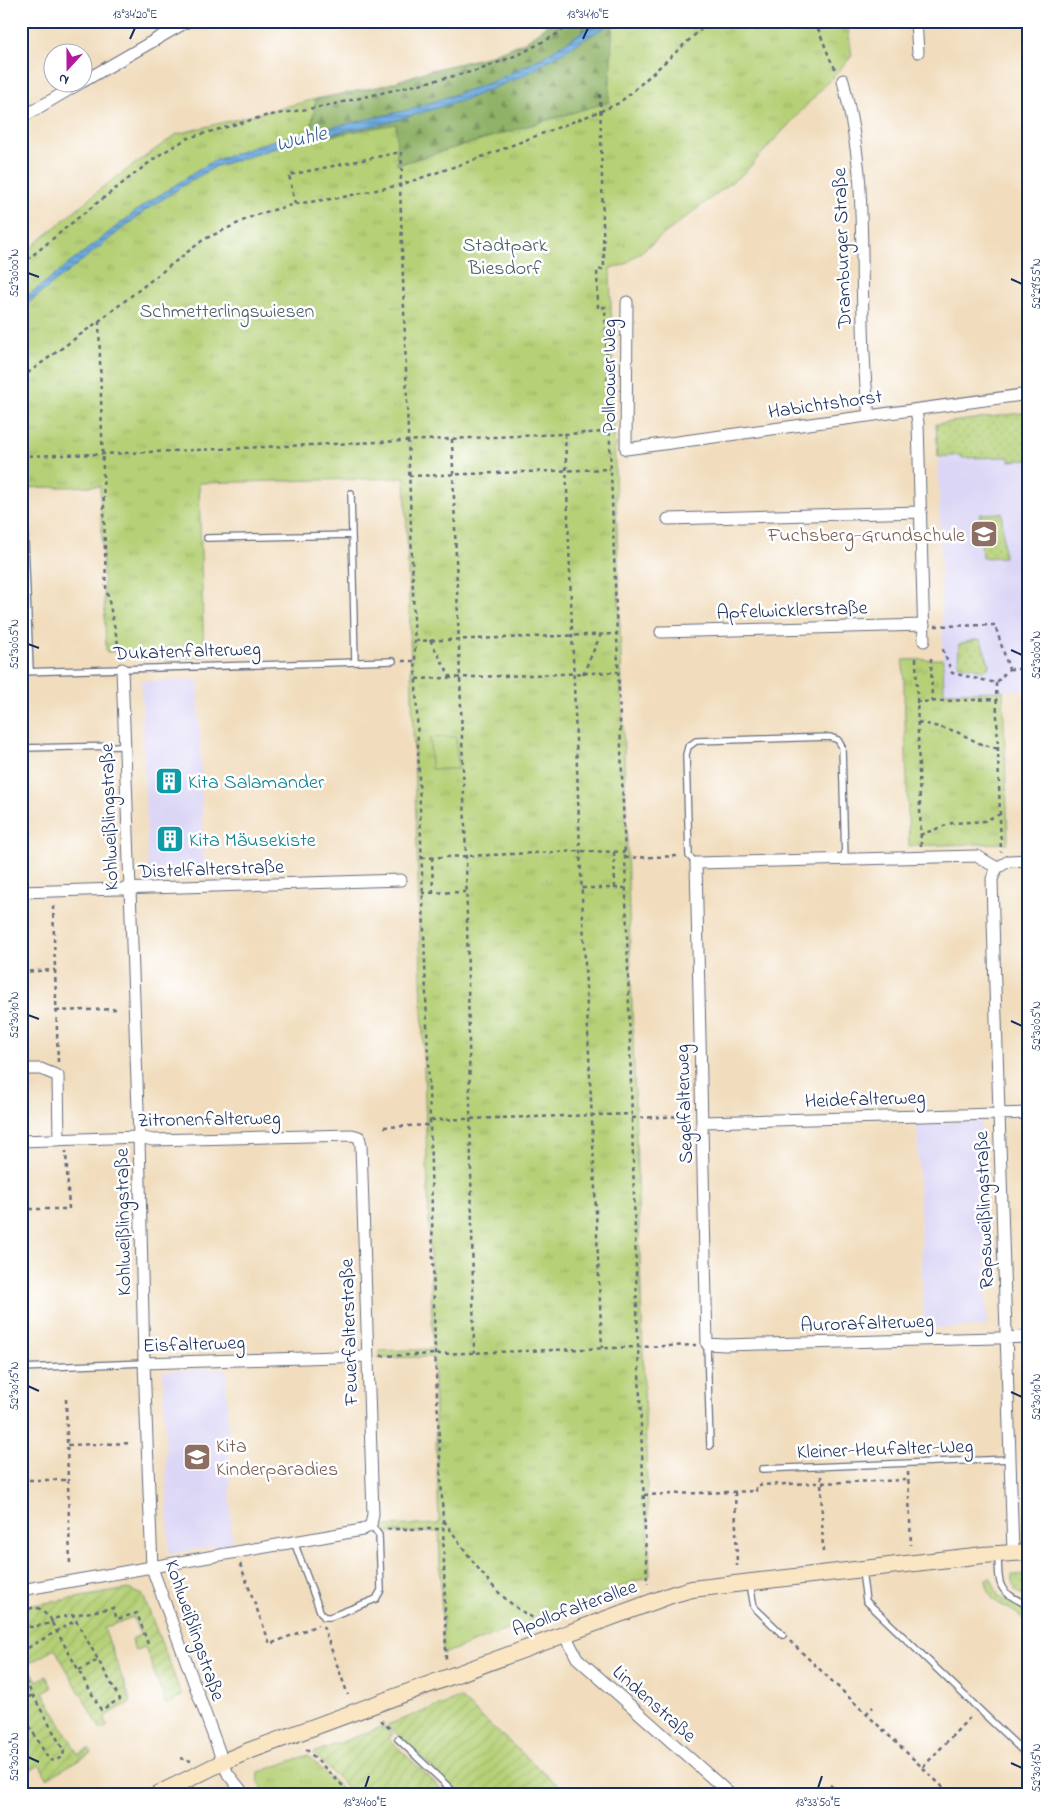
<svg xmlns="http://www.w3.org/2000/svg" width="1050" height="1815" viewBox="0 0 1050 1815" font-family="'Indie Flower',sans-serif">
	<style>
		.built { fill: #dcd6f6 }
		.grass { fill: url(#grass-dots); stroke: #68806a }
		.forest { fill: url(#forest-firs); stroke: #567062 }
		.park { fill: url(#park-tufts); stroke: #68806a }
		.garden { fill: url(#garden-furrows); stroke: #68806a }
		.pitch { fill: #b5d076; stroke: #68806a }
		.water { fill: url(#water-rules); stroke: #446e9f }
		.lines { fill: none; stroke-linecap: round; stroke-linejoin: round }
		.lane-casing { stroke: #666c7f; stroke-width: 8 }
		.street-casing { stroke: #666c7f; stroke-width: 13 }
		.secondary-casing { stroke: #666c7f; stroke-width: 18 }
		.path { stroke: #666c7f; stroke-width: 2.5; stroke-dasharray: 4 4; stroke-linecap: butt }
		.lane { stroke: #fff; stroke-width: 5.5 }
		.street { stroke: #fff; stroke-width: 11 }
		.secondary { stroke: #fbe6c4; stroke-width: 16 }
		.ticks { fill: none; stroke: #1b2f5e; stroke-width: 2 }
		.labels { text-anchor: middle; stroke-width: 5; stroke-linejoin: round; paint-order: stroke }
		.park-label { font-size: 20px; fill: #495f65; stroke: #fff }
		.street-label { font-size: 20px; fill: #1b2f5e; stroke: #fff }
		.education-label { font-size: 20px; fill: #785e54; stroke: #fff; text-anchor: end }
		.culture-label { font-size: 20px; fill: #0d838f; stroke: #fff; text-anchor: start }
		.water-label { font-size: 21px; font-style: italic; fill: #385b8c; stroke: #fff }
		.neatline { fill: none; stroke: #1b2f5e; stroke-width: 2 }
		.ticks-label { font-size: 12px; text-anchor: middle; fill: #1b2f5e }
	</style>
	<defs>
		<pattern id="grass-dots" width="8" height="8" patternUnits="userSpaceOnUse" patternTransform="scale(1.25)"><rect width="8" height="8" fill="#b5d076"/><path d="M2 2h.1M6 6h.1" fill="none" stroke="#9bb368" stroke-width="1.8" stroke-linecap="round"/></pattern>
		<pattern id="forest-firs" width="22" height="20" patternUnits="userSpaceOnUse" patternTransform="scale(1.25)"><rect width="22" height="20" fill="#90b267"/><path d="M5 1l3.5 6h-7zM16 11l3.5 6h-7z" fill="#759158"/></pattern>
		<pattern id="park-tufts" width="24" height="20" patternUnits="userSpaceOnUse" patternTransform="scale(1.25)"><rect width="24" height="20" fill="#b5d076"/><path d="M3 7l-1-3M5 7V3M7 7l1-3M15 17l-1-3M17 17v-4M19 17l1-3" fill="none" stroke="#9bb368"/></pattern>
		<pattern id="garden-furrows" width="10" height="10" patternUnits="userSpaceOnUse" patternTransform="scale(1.25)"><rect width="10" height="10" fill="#b5d076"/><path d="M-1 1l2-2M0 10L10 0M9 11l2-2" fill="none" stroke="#9bb368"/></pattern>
		<pattern id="water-rules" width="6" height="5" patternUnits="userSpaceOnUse" patternTransform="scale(1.25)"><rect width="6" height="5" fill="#6dace0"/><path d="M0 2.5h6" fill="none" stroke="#598cb9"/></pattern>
	</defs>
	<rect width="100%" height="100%" fill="#fff"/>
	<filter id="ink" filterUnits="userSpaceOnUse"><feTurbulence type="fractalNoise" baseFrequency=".02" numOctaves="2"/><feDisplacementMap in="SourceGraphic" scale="10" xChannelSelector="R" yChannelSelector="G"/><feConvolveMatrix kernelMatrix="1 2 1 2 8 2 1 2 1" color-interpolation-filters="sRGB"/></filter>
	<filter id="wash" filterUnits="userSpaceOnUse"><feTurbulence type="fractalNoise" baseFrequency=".0096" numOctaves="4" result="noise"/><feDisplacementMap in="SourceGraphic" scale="20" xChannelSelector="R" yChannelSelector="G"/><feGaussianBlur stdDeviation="1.12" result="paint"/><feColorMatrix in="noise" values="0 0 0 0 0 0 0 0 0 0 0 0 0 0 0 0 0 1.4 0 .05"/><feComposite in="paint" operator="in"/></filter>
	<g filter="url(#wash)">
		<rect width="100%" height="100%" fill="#f1ddbd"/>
		<!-- built -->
		<path class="built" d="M1029 446V690L944 692 938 457Z
			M198 680 204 867 148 870 141 681Z
			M981 1122 987 1327 924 1328 917 1124Z
			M226 1369 232 1543 169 1554 163 1371Z"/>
		<!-- grass -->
		<path class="grass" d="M1029 412V460L1009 461V457L962 458V455L938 457 936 424Z
			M1002 513 1004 557 982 558 980 514Z
			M978 639 981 640 989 664 988 668 984 670 959 665 958 663 959 644Z
			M1029 1574V1599L1015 1591 1012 1575Z
			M991 1578 998 1596 1029 1613V1626C1027 1623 1024 1619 1021 1617 1003 1601 990 1609 986 1579Z"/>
		<!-- forest -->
		<path class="forest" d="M552 21H613L609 102 397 165 309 140 316 99 386 85 427 71 486 57 525 42Z"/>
		<!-- park -->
		<path class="park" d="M613 21H847L852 56 745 172 624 265 610 268 615 467 650 1576 443 1654 439 1532 385 1533V1526L439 1524 433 1357 379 1358V1351L433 1349 405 478 199 483 204 657 141 659 140 651 106 652 100 486 21 488V256L104 186 177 134 316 99 309 140 396 124 397 165 609 102Z
			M943 659 944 692 1003 691 1008 843 909 846 903 660Z
			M308 1755 347 1794H267L258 1784 259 1772Z"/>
		<!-- garden -->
		<path class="garden" d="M129 1589 143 1595 182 1696 166 1705 145 1647 135 1651 131 1639 140 1635 133 1617 104 1628 131 1702 106 1716 105 1720 108 1726 101 1730 55 1649 28 1664 37 1681 46 1676 52 1687 43 1692 78 1754 89 1749 91 1753 47 1778 40 1765 31 1770 21 1753V1751L29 1746 21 1731V1607Z
			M460 1698 568 1794H460L387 1725Z
			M384 1726 393 1734 389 1739 447 1794H353L313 1753Z"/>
		<!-- pitch -->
		<path class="pitch" d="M456 737 458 769H431L430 738Z"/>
		<!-- water -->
		<path class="water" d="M599 21H615L525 75 467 99 387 123 313 137 217 166 192 180 146 210 21 309V301L144 205 211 162 271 141 408 110 495 81 543 57Z"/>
	</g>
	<g filter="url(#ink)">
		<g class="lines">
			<!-- lane casing -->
			<g class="lane-casing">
				<path id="lane" d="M351 493 355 662
					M24 516 30 671
					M207 538 352 535
					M21 672 393 661
					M21 748 124 746
					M696 863 689 856 686 755 688 747 696 741 830 737 838 740 842 747 845 860
					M707 1344 710 1446
					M21 1368 144 1363
					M762 1469 1010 1459
					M294 1542 320 1611 324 1617H330L376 1599 381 1590 379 1535 371 1525
					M998 1556C999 1590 998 1590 1029 1606
					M862 1571 866 1601 1029 1757
					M750 1584 754 1607 783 1635
					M398 1739 456 1794"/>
			</g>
			<!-- street casing -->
			<g class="street-casing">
				<path id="street" d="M916 21 918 52
					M843 80C850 110 856 142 859 173 865 254 859 335 869 416
					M82 82 188 21
					M21 118 82 82
					M627 302 626 449 1029 394
					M916 410 918 423 924 641
					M668 519 921 512
					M661 632 924 625
					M122 669 139 1137 144 1363 152 1568 223 1762 228 1774 244 1794
					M997 868 977 856 696 863 707 1344 725 1345 1029 1337
					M997 868 992 879 994 955 1013 1552
					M997 868 1009 861 1029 860
					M21 892 401 880
					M21 1069H41L58 1076 59 1140
					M703 1122 1029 1113
					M21 1141 139 1137 153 1140 352 1135 359 1137 361 1145 373 1514 371 1525 362 1530 21 1590
					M144 1363 368 1356
					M564 1633 577 1658 730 1794"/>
			</g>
			<!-- secondary casing -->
			<g class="secondary-casing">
				<path id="secondary" d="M158 1794 223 1762 246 1752 674 1594 692 1589 983 1555 1029 1552"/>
			</g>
			<!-- path -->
			<path class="path" d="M815 21 830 59 836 70
				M600 94 604 269 597 270 598 308 605 307 625 858 638 1346 647 1584
				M295 204 289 175 401 152 402 168 400 185 430 1120 435 1354 443 1520 446 1659
				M21 265 79 217 159 155 188 138 265 116 326 106 479 70 522 53 555 35 576 21
				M99 321 106 587 121 658
				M21 378 99 321 203 240 255 215 295 204 338 198 400 185 471 161 601 111 619 103 631 93 710 21
				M565 434 580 851 602 1348
				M452 439 466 857 474 1353
				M21 456 103 454 609 432
				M409 476 610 469
				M935 626 995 625 1009 669 996 683 952 673 943 650H939
				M430 640 451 678
				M415 641 617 634
				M916 658 921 846
				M931 658 932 701
				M402 661H415
				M1009 669H1022
				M583 674 601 634
				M416 679 618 672
				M996 683 1001 852
				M916 702 997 699
				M918 722 955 731 981 744 999 749
				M920 835 952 823 984 821 1000 814
				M614 852 615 888
				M432 857 433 893
				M422 858 580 851 625 852
				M625 858 680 856
				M582 888H625
				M422 893 466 892
				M53 906 58 1062
				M21 972 55 970
				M56 1011 119 1009
				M632 1118 690 1116
				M431 1120 632 1114
				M384 1127 430 1125
				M21 1209H69L66 1151
				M381 1356 696 1345
				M66 1399 70 1566
				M68 1445 132 1443
				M908 1472 911 1545
				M821 1476 823 1556
				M21 1480H69
				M735 1492 737 1566
				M644 1495 756 1491V1485L909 1480
				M444 1521C462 1545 485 1582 507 1600 518 1610 531 1617 543 1623
				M387 1529H443
				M240 1564 270 1644 318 1625
				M21 1622 27 1610 34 1607 40 1609 51 1619
				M52 1623 101 1710 120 1699 73 1615
				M21 1625 31 1627 52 1623 51 1619 113 1608 117 1619 137 1613 148 1644
				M323 1626 348 1695
				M790 1641 950 1794
				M21 1652 76 1620
				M79 1670 98 1660
				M21 1674 64 1751 63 1756 55 1761 49 1760 21 1711
				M21 1701 33 1695
				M866 1714 873 1707
				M381 1720 392 1731
				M306 1749 351 1794
				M180 1758 191 1761
				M923 1767 971 1716
				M830 1785 840 1794"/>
			<!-- lane -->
			<use href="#lane" class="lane"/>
			<!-- street -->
			<use href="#street" class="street"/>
			<!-- secondary -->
			<use href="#secondary" class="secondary"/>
		</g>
	</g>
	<!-- ticks -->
	<path class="ticks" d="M130 39 135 28M583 39 588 28M28 273 39 277M1011 279 1022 284M28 644 39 648M1011 650 1022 655M28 1015 39 1019M1011 1021 1022 1026M28 1386 39 1391M1011 1392 1022 1397M28 1757 39 1762M1011 1763 1022 1768M365 1788 369 1776M818 1788 822 1776"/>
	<!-- icons -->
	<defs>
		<g id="school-square" transform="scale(1.4375)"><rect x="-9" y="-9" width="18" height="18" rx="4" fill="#8d6e63" stroke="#fff"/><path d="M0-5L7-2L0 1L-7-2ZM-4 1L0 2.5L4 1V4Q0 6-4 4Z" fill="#fff"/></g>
		<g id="building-square" transform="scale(1.4375)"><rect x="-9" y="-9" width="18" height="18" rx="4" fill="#0f9aa8" stroke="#fff"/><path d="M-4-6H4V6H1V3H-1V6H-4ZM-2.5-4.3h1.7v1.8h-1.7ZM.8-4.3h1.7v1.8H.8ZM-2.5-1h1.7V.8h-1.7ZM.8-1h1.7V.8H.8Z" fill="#fff"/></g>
	</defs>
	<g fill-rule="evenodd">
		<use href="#school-square" x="984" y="534"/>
		<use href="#building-square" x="169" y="781"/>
		<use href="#building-square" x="170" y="839"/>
		<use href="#school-square" x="197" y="1457"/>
	</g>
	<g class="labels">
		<!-- park labels -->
		<g class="park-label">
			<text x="505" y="251">Stadtpark<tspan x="505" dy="23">Biesdorf</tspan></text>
			<text x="227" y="317">Schmetterlingswiesen</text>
		</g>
		<!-- street labels -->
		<g class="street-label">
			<text transform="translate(841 248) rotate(-92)" y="7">Dramburger Straße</text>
			<text transform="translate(608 376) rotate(-90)" y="7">Pollnower Weg</text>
			<text transform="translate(825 403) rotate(-8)" y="7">Habichtshorst</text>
			<text transform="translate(792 609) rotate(-2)" y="7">Apfelwicklerstraße</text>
			<text transform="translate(187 650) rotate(-2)" y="7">Dukatenfalterweg</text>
			<text transform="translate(108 817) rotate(-92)" y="7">Kohlweißlingstraße</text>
			<text transform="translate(211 868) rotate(-2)" y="7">Distelfalterstraße</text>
			<text transform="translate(865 1098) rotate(-2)" y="7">Heidefalterweg</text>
			<text transform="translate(683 1104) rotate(-92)" y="7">Segelfalterweg</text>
			<text transform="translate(209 1118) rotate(-1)" y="7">Zitronenfalterweg</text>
			<text transform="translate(983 1210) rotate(-92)" y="7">Rapsweißlingstraße</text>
			<text transform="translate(122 1222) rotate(-91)" y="7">Kohlweißlingstraße</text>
			<text transform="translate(867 1322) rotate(-2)" y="7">Aurorafalterweg</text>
			<text transform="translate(348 1332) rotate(-92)" y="7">Feuerfalterstraße</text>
			<text transform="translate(194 1343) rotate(-2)" y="7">Eisfalterweg</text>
			<text transform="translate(885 1448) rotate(-2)" y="7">Kleiner-Heufalter-Weg</text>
			<text transform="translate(574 1607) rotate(-20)" y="7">Apollofalterallee</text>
			<text transform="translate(196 1630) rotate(71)" y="7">Kohlweißlingstraße</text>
			<text transform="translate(655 1703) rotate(42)" y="7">Lindenstraße</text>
		</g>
		<!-- education labels -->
		<g class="education-label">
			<text x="965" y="541">Fuchsberg-Grundschule</text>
			<text x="216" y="1452" text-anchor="start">Kita<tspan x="216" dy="23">Kinderparadies</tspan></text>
		</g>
		<!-- culture labels -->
		<g class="culture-label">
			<text x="188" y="788">Kita Salamander</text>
			<text x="189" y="846">Kita Mäusekiste</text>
		</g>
		<!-- water labels -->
		<g class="water-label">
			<text transform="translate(301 138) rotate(-14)" y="7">Wuhle</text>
		</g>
	</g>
	<!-- margin -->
	<rect width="1050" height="1815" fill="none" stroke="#fff" stroke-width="55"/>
	<!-- north arrow -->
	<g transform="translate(68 68) rotate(201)"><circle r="24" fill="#ffffff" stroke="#a4acbf"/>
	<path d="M0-4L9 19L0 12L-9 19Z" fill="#b5179e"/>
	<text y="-8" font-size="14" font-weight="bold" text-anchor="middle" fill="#1b2f5e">N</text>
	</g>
	<rect x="28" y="28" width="994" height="1760" class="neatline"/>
	<g class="ticks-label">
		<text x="135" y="18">13°34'20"E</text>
		<text x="588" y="18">13°34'10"E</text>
		<text transform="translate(14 273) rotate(-90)" y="4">52°30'00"N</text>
		<text transform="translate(1036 284) rotate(-90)" y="4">52°29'55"N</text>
		<text transform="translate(14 644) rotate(-90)" y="4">52°30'05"N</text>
		<text transform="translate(1036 655) rotate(-90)" y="4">52°30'00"N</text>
		<text transform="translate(14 1015) rotate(-90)" y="4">52°30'10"N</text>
		<text transform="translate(1036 1026) rotate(-90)" y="4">52°30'05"N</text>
		<text transform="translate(14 1386) rotate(-90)" y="4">52°30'15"N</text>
		<text transform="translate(1036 1397) rotate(-90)" y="4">52°30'10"N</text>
		<text transform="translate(14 1757) rotate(-90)" y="4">52°30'20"N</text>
		<text transform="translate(1036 1768) rotate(-90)" y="4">52°30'15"N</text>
		<text x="365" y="1806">13°34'00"E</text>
		<text x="818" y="1806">13°33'50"E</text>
	</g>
</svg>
